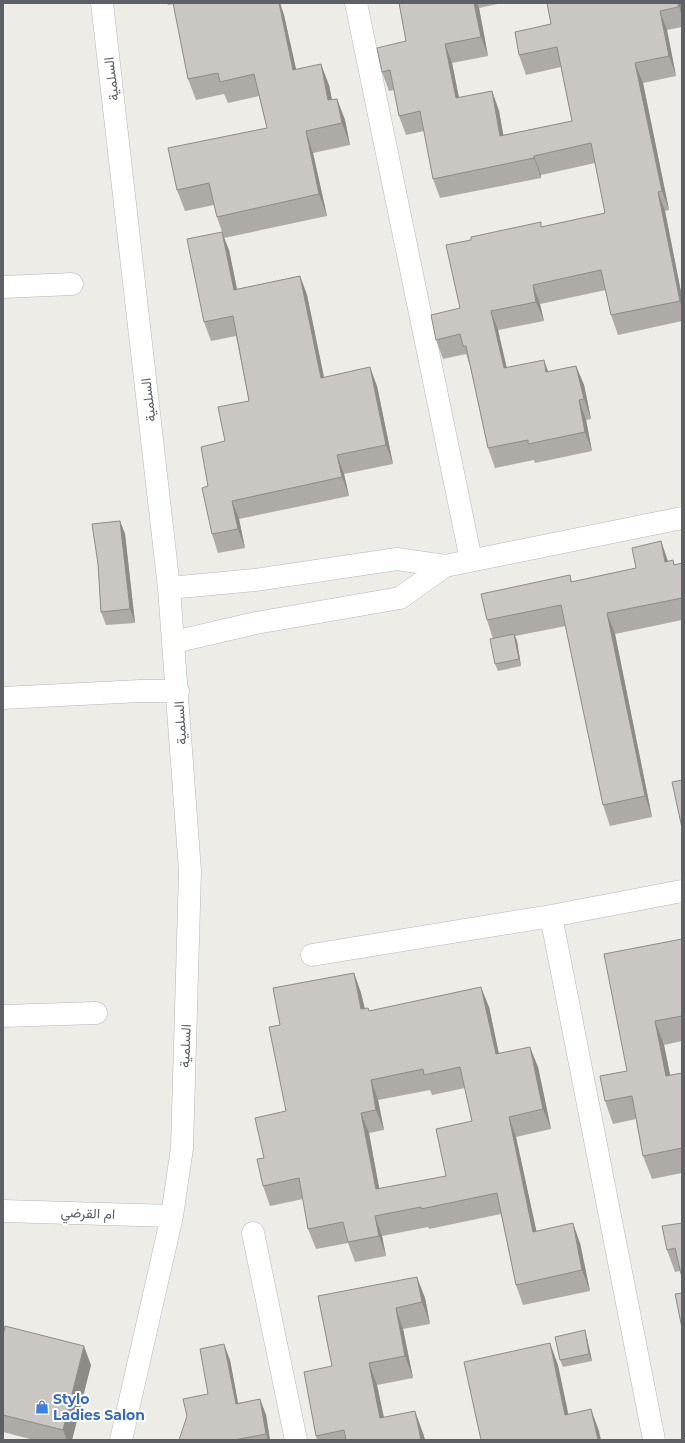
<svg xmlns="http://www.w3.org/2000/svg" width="685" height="1443" viewBox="0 0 685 1443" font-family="Montserrat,Vazirmatn,sans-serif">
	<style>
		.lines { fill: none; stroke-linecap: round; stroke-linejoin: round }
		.minor-casing { stroke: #b3b6b9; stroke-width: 23 }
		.minor { stroke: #fff; stroke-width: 22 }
		.wall { fill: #aeaba7; fill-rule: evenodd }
		.shaded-wall { fill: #8d8b88 }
		.building { fill: #cac7c2; stroke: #8d8b88; fill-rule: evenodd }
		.labels { text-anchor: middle; stroke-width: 4; stroke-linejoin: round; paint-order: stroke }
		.street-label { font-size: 14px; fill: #5d6165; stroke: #fff }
		.shop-label { font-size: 14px; font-weight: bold; fill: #366cbe; stroke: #fff; text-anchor: start }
	</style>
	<rect width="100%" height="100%" fill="#eeece6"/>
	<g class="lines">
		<!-- minor casing -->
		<g class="minor-casing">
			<path id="minor" d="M102 3 169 588 190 871 182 1148 172 1216 121 1440
				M356 3 471 560
				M3 287 72 284
				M169 588 255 580 397 559 445 566 682 518
				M174 642 256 623 400 598 445 566
				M3 698 140 691H178
				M551 916 654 1440
				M312 955 551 916 682 891
				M3 1016 96 1013
				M3 1211 172 1216
				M253 1233 296 1440"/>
		</g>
		<!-- minor -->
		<use href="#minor" class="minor"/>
	</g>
	<!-- wall -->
	<path class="wall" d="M167 3H280L284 15 296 70 329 85 332 100 337 99 345 120 350 145 313 153 327 216 224 238 217 217 214 205 185 211 177 190 267 128 259 96 228 103 224 94 196 100 188 79 174 4 168 5Z
		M399 3H502L479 8 488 56 452 63 459 98 492 91 499 111 503 135 572 121 561 67 526 75 519 55 681 3 682 9V27L667 30 676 76 643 83 669 210 665 211 682 297V321L618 335 611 315 606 290 540 304 544 321 498 330 507 368 548 372 576 366 584 385 591 419 586 420 592 451 535 463 534 460 495 468 488 448 470 366 466 354 443 359 436 340 460 308 542 227 605 213 595 163 541 175V178L440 198 433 179 424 131 406 135 399 116 394 90 389 91 382 72 406 41Z
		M229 250 237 289 300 276 307 295 324 377 377 386 393 464 344 474 349 496 239 519 245 548 218 553 212 534 208 486 225 441 249 401 236 336 211 341 204 322Z
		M120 521 125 534 135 623 106 625 101 612 98 564Z
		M661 541 668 561 675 565 682 563V620L615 634 652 817 610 826 603 805 566 626 515 636 517 641 521 666 498 671 495 664 493 639 487 620 570 575 572 582 636 568Z
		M682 939V1041L664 1045 670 1075 682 1073V1173L652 1179 643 1156 636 1119 613 1124 605 1101 627 1071Z
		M354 973 361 993 365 1008 369 1011 489 1007 499 1054 538 1067 551 1129 516 1137 536 1231 580 1243 590 1291 523 1305 516 1285 501 1214 429 1229 428 1227 382 1236 386 1256 355 1262 348 1243 316 1249 308 1229 303 1199 270 1206 263 1186 264 1158 286 1111 280 1025ZM465 1088 472 1121 446 1176 379 1189 369 1133 384 1130 378 1100 430 1090 432 1095Z
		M682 1223 680 1271 675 1272 667 1250Z
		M318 1296 425 1298 430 1324 403 1329 413 1378 377 1385 384 1417 423 1433 425 1440H317L316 1436 332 1366Z
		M3 1336 91 1365 72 1440H34L3 1432Z
		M587 1338 592 1361 563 1367 560 1360Z
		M230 1360 238 1403 260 1399 266 1415 270 1440H179L208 1394Z"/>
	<!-- shaded-wall -->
	<path class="shaded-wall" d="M279 3H280L284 15 301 91 293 70Z
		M474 3H477L479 8 488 56 481 37Z
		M678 3H681L682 9V17Z
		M660 11 667 30 676 76 669 56Z
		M445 44 452 63 463 118 456 98Z
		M635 63 643 83 669 210 662 191Z
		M321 64 329 85 336 121 328 100Z
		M492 91 499 111 507 155 500 136Z
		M337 99 345 120 350 145 342 123Z
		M306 131 313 153 327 216 319 194Z
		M534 156 541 175V178L534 158Z
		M658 192 665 211 682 297V308L680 301Z
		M222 232 229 250 241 309 234 290Z
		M300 276 307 295 328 397 321 378Z
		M533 285 540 304 544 321 536 302Z
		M491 311 498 330 511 388 504 368Z
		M544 360 551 379 546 372Z
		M576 366 584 385 591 419 584 399Z
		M370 367 377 386 393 464 386 445Z
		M579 400 586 420 592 451 585 432Z
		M337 455 344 474 349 496 342 477Z
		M232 501 239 519 245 548 238 529Z
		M120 521 125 534 135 623 130 609Z
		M661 541 668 562H665Z
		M607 613 615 634 652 817 645 796Z
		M514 634 517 641 521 666 519 659Z
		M354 973 361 993 369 1029 361 1009Z
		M481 987 489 1007 503 1074 496 1054Z
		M655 1021 664 1045 675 1099 666 1076Z
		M530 1047 538 1067 551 1129 543 1109Z
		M371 1080 378 1100 384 1130 376 1110Z
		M361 1113 369 1133 383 1209 376 1189Z
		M509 1117 516 1137 541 1252 533 1232Z
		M375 1216 382 1236 386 1256 379 1236Z
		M573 1223 580 1243 590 1291 582 1270Z
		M417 1277 425 1298 430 1324 422 1302Z
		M396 1308 403 1329 413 1378 405 1356Z
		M585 1330 587 1338 592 1361 589 1354Z
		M550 1343 558 1365 573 1436 565 1415Z
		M224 1344 230 1360 241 1419 236 1404Z
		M84 1346 91 1365 72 1440H67L63 1430Z
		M369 1363 377 1385 388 1439 380 1418Z
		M260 1399 266 1415 270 1440H268L266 1434Z
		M591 1409 599 1431 601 1440H598Z
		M415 1411 423 1433 425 1440H421Z"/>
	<!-- building -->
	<path class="building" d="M173 3H279L293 70 321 64 328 100 337 99 342 123 306 131 319 194 217 217 209 183 177 190 168 148 267 128 254 74 220 82 218 73 188 79Z
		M399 3H474L481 37 445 44 456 98 492 91 500 136 572 121 557 47 519 55 515 32 551 24 547 3H678V7L660 11 669 56 635 63 662 191 658 192 680 301 611 315 601 270 533 285 536 302 491 311 504 368 544 360 546 372 576 366 584 399 579 400 585 432 528 444V440L488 448 466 346H463L460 334 436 340 431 315 460 308 446 245 471 240V237L541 222V227L605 213 591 143 534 156V158L433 179 420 111 399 116 390 70 382 72 377 48 406 41Z
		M222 232 234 290 300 276 321 378 370 367 386 445 337 455 342 477 232 501 238 529 212 534 202 488 208 486 201 447 225 441 218 407 249 401 233 316 204 322 187 239Z
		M120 521 130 609 101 612 98 564 92 524Z
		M661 541 665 562 673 560 674 565 682 563V598L607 613 645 796 603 805 561 605 487 620 481 594 570 575 571 582 636 568 632 548Z
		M514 634 519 659 495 664 490 639Z
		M682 780V828L672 782Z
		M682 939V1016L655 1021 666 1076 682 1073V1148L643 1156 632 1096 605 1101 600 1076 627 1071 604 954Z
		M354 973 361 1009 368 1008 369 1011 481 987 496 1054 530 1047 543 1109 509 1117 533 1232 573 1223 582 1270 516 1285 497 1193 421 1209V1207L375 1216 379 1236 348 1242 343 1222 308 1229 299 1178 263 1186 257 1159 264 1158 255 1118 286 1111 269 1027 280 1025 273 988ZM460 1067 472 1121 436 1129 446 1176 376 1189 361 1113 376 1110 371 1080 423 1069 424 1075Z
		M682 1223V1278L675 1248 667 1250 662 1226Z
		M417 1277 422 1302 396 1308 405 1356 369 1363 380 1418 415 1411 421 1440H346L344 1430 316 1436 304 1372 332 1366 318 1296Z
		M682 1293V1328L675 1294Z
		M5 1326 84 1346 63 1430 3 1415V1336Z
		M585 1330 589 1354 560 1360 555 1337Z
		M550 1343 565 1415 591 1409 598 1440H480H481L464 1362Z
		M224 1344 236 1404 260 1399 266 1434 234 1440H179L187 1416 183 1399 208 1394 200 1349Z"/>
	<!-- icons -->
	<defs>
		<g id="shop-bare" transform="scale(1.08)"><path d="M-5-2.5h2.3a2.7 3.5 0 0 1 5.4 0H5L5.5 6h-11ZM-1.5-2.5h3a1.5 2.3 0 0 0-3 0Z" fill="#3f7fe0" stroke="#fff" stroke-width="2.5" paint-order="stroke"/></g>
	</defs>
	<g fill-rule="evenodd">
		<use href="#shop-bare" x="42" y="1407"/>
	</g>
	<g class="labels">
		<!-- street labels -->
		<g class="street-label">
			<text transform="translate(111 79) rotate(-97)" y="5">السلمية</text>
			<text transform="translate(148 400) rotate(-97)" y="5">السلمية</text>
			<text transform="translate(180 723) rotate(-94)" y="5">السلمية</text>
			<text transform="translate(185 1046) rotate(-88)" y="5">السلمية</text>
			<text transform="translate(88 1213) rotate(2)" y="5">ام القرضي</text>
		</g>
		<!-- shop labels -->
		<g class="shop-label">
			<text x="53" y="1404">Stylo<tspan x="53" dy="16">Ladies Salon</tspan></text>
		</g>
	</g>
	<!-- border -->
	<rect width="685" height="1443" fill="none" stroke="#5d6165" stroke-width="8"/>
</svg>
